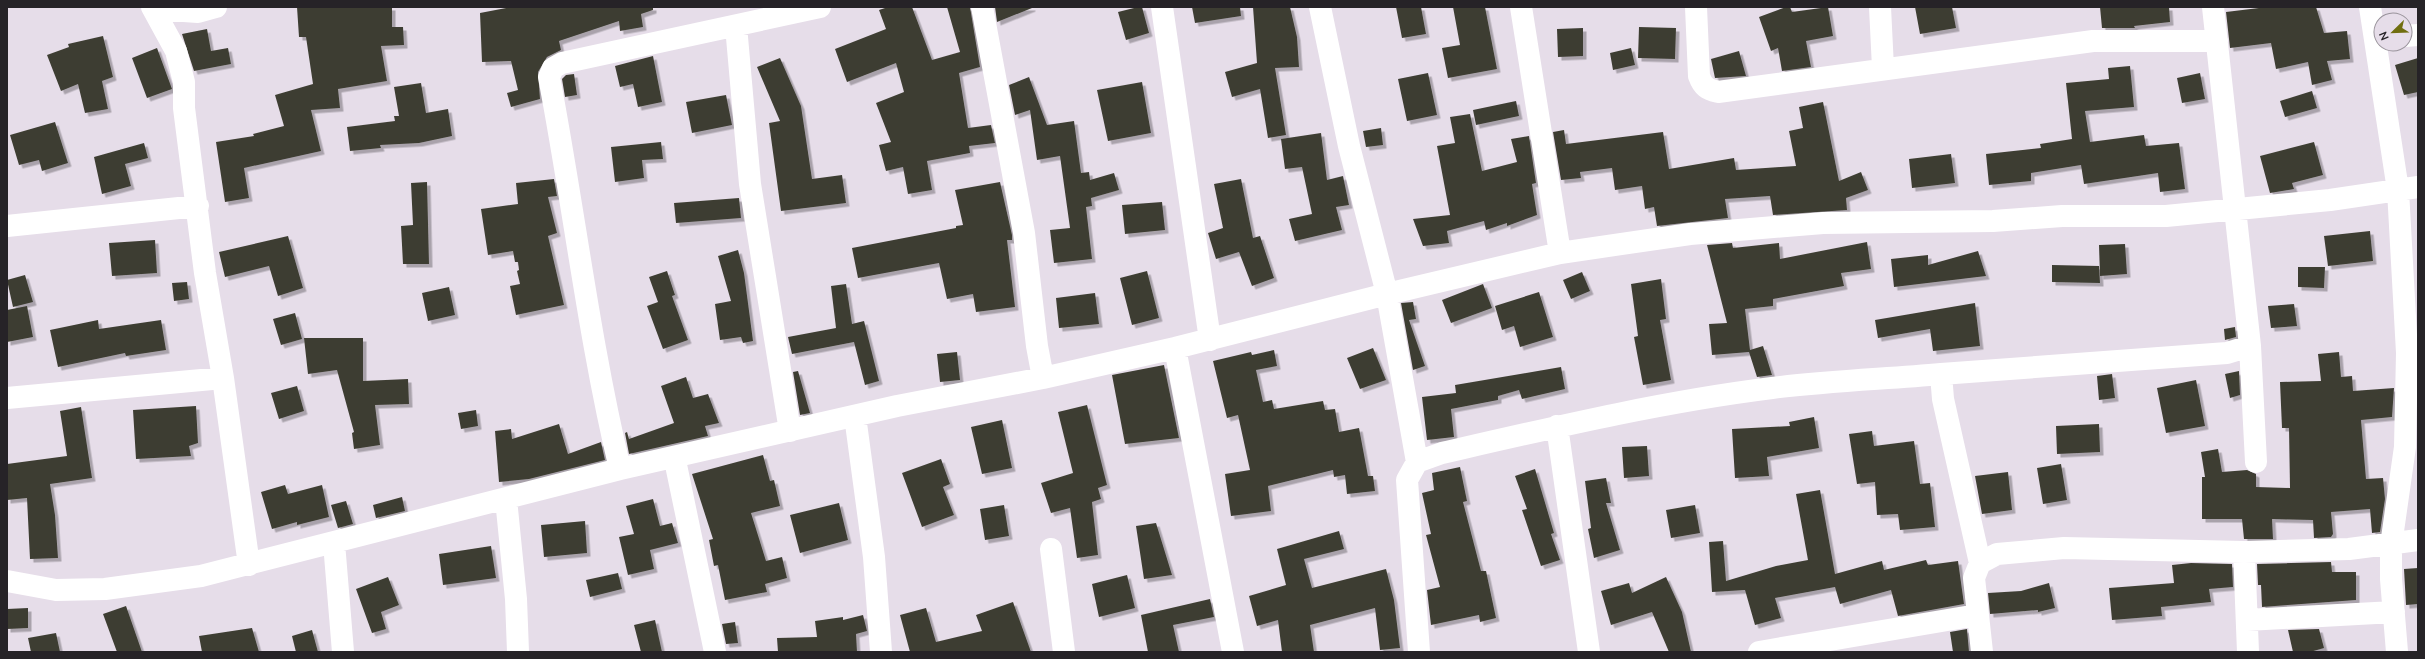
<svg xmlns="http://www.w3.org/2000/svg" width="2425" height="659" viewBox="0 0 2425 659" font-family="'Nunito Sans',sans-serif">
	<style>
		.building { fill: #3e3e33; filter: url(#shadow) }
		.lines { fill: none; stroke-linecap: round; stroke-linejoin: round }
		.minor { stroke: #fff; stroke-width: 22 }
	</style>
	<defs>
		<filter id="shadow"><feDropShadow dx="3.5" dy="3.5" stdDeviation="0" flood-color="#0004"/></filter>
	</defs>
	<rect width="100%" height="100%" fill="#e6dde9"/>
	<!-- building -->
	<path class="building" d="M297 7H392V27H403L404 45 381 46 387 81 338 89 340 108 311 110 321 151 244 168 249 198 225 202 216 142 254 136 253 134 284 126 275 95 313 84 306 37H299Z
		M511 7H653V10L641 14 643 27 620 31 619 21 559 41 561 50 547 57 538 72 540 99 511 107 507 93 518 90 511 61 482 62 480 13Z
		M888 7H912L932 60 960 52 947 7H970L980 67 959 73 968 128 991 125 995 143 969 146 970 153 927 161 932 190 908 194 903 167 886 171 879 145 891 142 876 103 904 92 896 63 847 82 835 49 886 29 879 10Z
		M995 7H1032V8L997 22Z
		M1138 7H1142L1149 33 1126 40 1118 12Z
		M1192 7H1240L1241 16 1195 23Z
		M1253 7H1290L1297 37 1299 67 1275 68 1286 135 1268 138 1260 89 1232 97 1225 72 1257 63Z
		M1396 7H1421L1426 34 1402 38Z
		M1453 7H1485L1497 69 1448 78 1442 48 1460 45Z
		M1786 7H1790L1792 12 1828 7 1833 36 1806 41 1811 67 1782 71 1778 48 1771 51 1759 17Z
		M1915 7H1952L1956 28 1920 34Z
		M2100 7H2169L2170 22 2134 26 2135 28H2102Z
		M2267 7H2316L2324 33 2347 31 2350 59 2327 61 2332 80 2312 85 2308 62 2276 69 2271 43 2230 48 2226 12Z
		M1639 27 1676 28 1675 59 1638 58Z
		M1583 28V56L1558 57 1557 29Z
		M207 29 211 51 228 48 231 64 194 71 182 34Z
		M103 36 113 77 102 81 108 109 85 113 78 84 61 91 47 55 69 47 68 44Z
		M157 48 172 89 147 98 132 58Z
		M1631 48 1635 65 1613 70 1610 53Z
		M1739 51 1746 76 1715 78 1711 59Z
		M653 56 662 102 638 107 633 84 620 87 615 66Z
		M780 58 801 106 812 179 842 175 846 203 781 211 769 123 780 121 757 67Z
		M2418 58V92L2404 95 2395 65Z
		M2130 66 2134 107 2085 111 2090 142 2144 135 2146 146 2179 143 2185 189 2160 192 2158 173 2084 184 2081 165 2031 173V181L1989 185 1986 154 2041 148 2040 144 2072 139 2066 83 2109 79 2108 68Z
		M1428 73 1437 115 1407 121 1398 79Z
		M2200 73 2205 99 2182 103 2177 78Z
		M574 74 577 95 565 97 562 79 566 75Z
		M1029 77 1047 125 1074 121 1081 173 1089 172 1090 180 1114 173 1119 190 1091 198 1092 206 1086 207 1092 259 1054 263 1050 230 1070 228 1060 156 1037 160 1030 110 1015 115 1009 85Z
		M1142 82 1151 133 1108 141 1097 90Z
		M421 83 426 113 448 109 452 136 419 143 380 145 381 148 350 151 347 127 395 121 394 116H399L394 87Z
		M2312 91 2317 108 2285 117 2280 101Z
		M726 95 732 125 692 133 686 102Z
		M1516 101 1519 116 1476 125 1473 110Z
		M1823 102 1839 181 1861 172 1868 190 1846 198 1847 210 1773 215 1770 196 1725 199 1728 218 1657 226 1654 207 1645 209 1642 186 1615 190 1612 168 1580 172 1581 178 1561 180 1553 132 1564 130 1566 144 1663 132 1669 169 1734 158 1736 170 1796 166 1789 131 1803 128 1799 107Z
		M1470 114 1482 171 1517 162 1511 139 1529 136 1536 183 1532 184 1537 215 1507 226V223L1486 230 1484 221 1447 231 1449 243 1423 246 1413 219 1450 215 1437 146 1455 143 1450 117Z
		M55 122 68 163 42 171 39 160 19 165 10 135Z
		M1381 128 1383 145 1366 147 1363 131Z
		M1321 133 1327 180 1343 176 1349 205 1336 207 1342 230 1295 241 1289 219 1312 214 1302 167 1285 169 1281 139Z
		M661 142 663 159 642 160 644 178 615 182 611 147Z
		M2314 142 2323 175 2292 183 2294 189 2270 193 2260 156Z
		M144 143 148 158 125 164 131 186 102 194 94 157Z
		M1951 154 1955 183 1912 188 1909 159Z
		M554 179 557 196 548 197 557 233 548 236 564 305 516 315 510 286 520 284 517 271 519 270 518 262H515L513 251 488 255 481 209 518 204 516 183Z
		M1241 179 1253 238 1260 236 1274 278 1252 286 1239 252 1216 259 1208 233 1223 228 1214 184Z
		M427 182 429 264H403L401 226 413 225 411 183Z
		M1000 182 1012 235V240H1007L1015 307 976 312 973 294 947 299 939 263 858 278 852 248 956 228V226L963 225 955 190Z
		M739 198 741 218 676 223 674 203Z
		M1162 202 1165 230 1125 234 1122 205Z
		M2370 231 2373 261 2328 266 2324 236Z
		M288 236 303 288 278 296 269 266 225 277 219 252Z
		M155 240 157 273 112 276 109 243Z
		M1867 242 1871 269 1841 273 1844 286 1773 299V306L1745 309 1750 350 1763 346 1772 375 1757 377 1749 352 1712 355 1709 324 1727 323 1707 245 1732 243 1733 248 1779 243 1780 259Z
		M2125 244 2127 274 2100 276 2099 245Z
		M738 250 744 273 753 341 743 343 741 337 720 340 715 304 731 301 718 256Z
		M1978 251 1986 276 1894 287 1891 259 1928 255V265Z
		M2052 265 2099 266 2100 283 2052 282Z
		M2298 267H2325L2324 288 2298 287Z
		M667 271 675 295 672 296 688 340 663 349 647 306 658 302 649 277Z
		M1147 271 1159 318 1132 325 1120 278Z
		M1582 272 1590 291 1571 299 1563 280Z
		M25 275 33 302 13 307 7 280Z
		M1661 279 1666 319 1660 320 1671 380 1643 385 1634 337 1638 336 1631 284Z
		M187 282 189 299 174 301 172 283Z
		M846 284 852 324 864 321 879 381 865 385 854 342 792 354 788 337 836 328 831 286Z
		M1483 284 1492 308 1451 323 1442 300Z
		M449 287 455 315 428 321 422 293Z
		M1539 292 1553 337 1520 347 1514 326 1502 330 1495 306Z
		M1095 293 1099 324 1059 328 1056 298Z
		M1413 302 1416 319 1409 320 1425 366 1413 370 1401 303Z
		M1975 303 1980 346 1933 351 1930 329 1878 338 1875 320Z
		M2294 304 2297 326 2271 328 2268 306Z
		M27 306 33 337 7 342V310Z
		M295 313 302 339 281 345 273 319Z
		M98 320 99 329 161 320 166 350 126 356 125 353 58 367 50 330Z
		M2235 327 2236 337 2225 340 2224 329Z
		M304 338H363V381L408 379 409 404 375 405 380 445 354 449 352 433 354 432 337 370 308 374Z
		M1373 348 1386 380 1360 389 1347 358Z
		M1274 350 1277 366 1256 370 1263 402 1272 400 1274 409 1323 401 1325 410 1335 409 1339 432 1359 428 1368 476H1373L1375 491 1347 494 1345 475 1334 477 1333 470 1268 486 1271 511 1231 516 1225 474 1250 470 1238 415 1227 418 1213 361 1251 352 1252 355Z
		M957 352 960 380 940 382 937 354Z
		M2339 352 2341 377 2352 376 2353 391 2394 388 2392 417 2361 420 2366 479 2383 478 2385 499 2380 532 2372 533 2370 509 2331 512 2333 534 2331 537 2314 538 2313 520 2272 519 2273 539H2244L2242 519H2202V477H2205L2201 452 2218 449 2222 472 2247 470 2256 474V487L2290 488 2289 428H2282L2280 382 2321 381 2318 354Z
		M1164 365 1179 438 1125 444 1112 375Z
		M1561 367 1565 389 1522 399 1519 390 1498 396V400L1451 409 1454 437 1427 440 1422 397 1456 393 1455 385Z
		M798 371 810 413 800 415 793 372Z
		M2239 371 2240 395 2230 398 2225 374Z
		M2112 374 2115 398 2099 400 2097 376Z
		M686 377 693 398 708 394 719 423 705 426 708 436 629 454 625 433 627 432 629 439 674 423 661 386Z
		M2196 380 2205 426 2166 433 2157 388Z
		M297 386 304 411 279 419 271 393Z
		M1087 405 1107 485 1098 488 1101 499 1092 502 1098 555 1077 558 1070 508 1051 513 1041 483 1073 473 1058 412Z
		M196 406 198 443 189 446 191 456 136 459 133 410Z
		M81 407 92 478 50 484 55 515 58 558 30 559 27 498 7 500V464L67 456 60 411Z
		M476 410 478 426 461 429 458 413Z
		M1814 417 1819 448 1767 457 1769 476 1735 478 1732 429 1790 426 1789 422Z
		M1002 420 1012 468 982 474 971 427Z
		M559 424 568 454 601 442 605 460 529 479 499 482 495 431 511 429 512 439Z
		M2099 424 2100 452 2057 454 2056 426Z
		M1872 431 1874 446 1914 441 1920 484 1930 483 1935 527 1900 530 1898 514 1877 515 1875 482 1857 484 1849 434Z
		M1647 446 1649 476 1624 478 1622 447Z
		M763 455 770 481 774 480 780 506 751 513 766 561 782 557 787 578 765 584 767 592 725 600 718 565 714 566 709 540 713 539 692 474Z
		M941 459 950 484 943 487 954 515 922 527 902 473Z
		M2061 464 2067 500 2043 504 2037 468Z
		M1460 467 1467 501 1463 502 1481 571H1486L1496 618 1480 622 1479 615 1431 625 1427 590 1440 587 1426 535 1431 534 1422 493 1434 490 1432 473Z
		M1535 469 1554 533 1551 534 1560 560 1541 566 1522 510 1527 509 1515 476Z
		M2008 472 2012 510 1982 514 1975 476Z
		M1606 478 1611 503H1606L1620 550 1594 558 1588 529 1591 528 1585 481Z
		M285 485 288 494 322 485 329 517 297 525V522L272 529 261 492Z
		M1820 490 1835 574 1882 561 1884 570 1926 560 1928 565 1958 561 1964 604 1898 616 1891 590 1840 604 1835 587 1775 598 1781 618 1755 625 1745 590 1712 592 1709 542 1723 541 1726 581 1776 566 1808 560 1796 494Z
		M402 497 405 511 376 518 373 505Z
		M653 499 660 526 672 523 678 543 650 550 654 569 628 575 619 537 634 534 626 506Z
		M346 501 353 524 338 528 331 505Z
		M839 503 848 540 800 553 790 515Z
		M1004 505 1009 536 985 540 980 509Z
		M1695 505 1700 533 1671 538 1666 510Z
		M585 521 587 553 544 557 541 525Z
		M1156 523 1172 575 1144 579 1136 526Z
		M1339 531 1344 549 1304 559 1312 588 1386 569 1394 600 1400 648 1380 650 1375 608 1310 625 1314 652H1282L1278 620 1257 626 1249 596 1286 585 1277 549Z
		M491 546 496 578 443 585 439 554Z
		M2331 562 2332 572H2356V600L2262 607 2261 585H2258L2257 564Z
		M2191 563 2232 564 2233 587 2209 589 2211 602 2161 607 2162 616 2112 620 2109 588 2174 583 2172 565Z
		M2418 568V604L2406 605 2404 569Z
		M618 573 622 589 590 597 586 580Z
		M1127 575 1135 608 1099 617 1092 584Z
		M388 577 399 605 381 612 386 629 372 633 356 589Z
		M1666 577 1682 612 1691 652H1669L1652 612 1611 625 1601 591 1629 583 1632 593Z
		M2049 583 2055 608 2038 612V610L1990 614 1988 593 2021 591Z
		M1210 599 1214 617 1173 625 1179 652H1148L1141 615Z
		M1013 602 1031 652H910L900 615 926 608 936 642 982 631 976 615Z
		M126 606 142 652H117L103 614Z
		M28 608V628L7 629V609Z
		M863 615 867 631 856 634 857 652H778L777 638 817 637 815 621 843 617V620Z
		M655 620 662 652H641L634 625Z
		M735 622 738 643 726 644 722 624Z
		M252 628 259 652H202L199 636Z
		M1967 629 1969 652H1953L1950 632Z
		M2319 629 2324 648 2310 652H2293L2288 630Z
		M312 630 318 652H296L292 636Z
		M56 633 60 652H31L28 638Z"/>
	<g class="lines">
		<!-- minor -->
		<path class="minor" d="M152 7 176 51 184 82V108L205 273 223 378 249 565
			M982 7 1024 233 1037 346 1043 378
			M1162 7 1210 340
			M1320 7 1349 146 1387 294 1417 462 1407 480 1419 652
			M1521 7 1560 253
			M1696 7 1699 76C1703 87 1707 89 1718 92L2093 41H2217
			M1880 7 1883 68
			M2213 7 2250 346 2256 462
			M2370 7 2398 190 2407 353 2405 447 2391 545V579L2397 652
			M155 9 198 12 216 7
			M736 26 750 184 790 431
			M2405 36 2418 35
			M7 226 198 206
			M1175 348 1233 652
			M7 398 223 378
			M855 416 874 557 881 652
			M1557 426 1589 652
			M1417 462 1442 453C1551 428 1660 402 1772 388 1828 381 1885 379 1941 374
			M676 465 715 652
			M620 469C589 340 574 208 549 77L553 68 562 63 820 7
			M506 499 516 599 518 652
			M334 543 343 652
			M1051 549 1064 652
			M2244 552 2248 652
			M1980 563 1997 554 2064 548 2244 552 2349 549 2418 540
			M7 581 56 590 105 589 201 576 620 469 897 406 1043 378 1175 348 1387 294 1560 253 1690 234 1823 223 1993 221 2062 216H2166L2330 200 2418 187
			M2247 620 2394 612
			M1759 652 1977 615
			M1982 652 1974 578 1980 563 1943 399 1941 374 2227 353 2250 346"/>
	</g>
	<!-- border -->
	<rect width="2425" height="659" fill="none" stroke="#262327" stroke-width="16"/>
	<!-- north arrow -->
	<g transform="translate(2393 32) rotate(247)"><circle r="19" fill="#e6dde9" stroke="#99939b"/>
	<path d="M0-3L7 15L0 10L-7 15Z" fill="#706e0f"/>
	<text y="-6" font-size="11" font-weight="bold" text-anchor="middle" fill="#262327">N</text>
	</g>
</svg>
